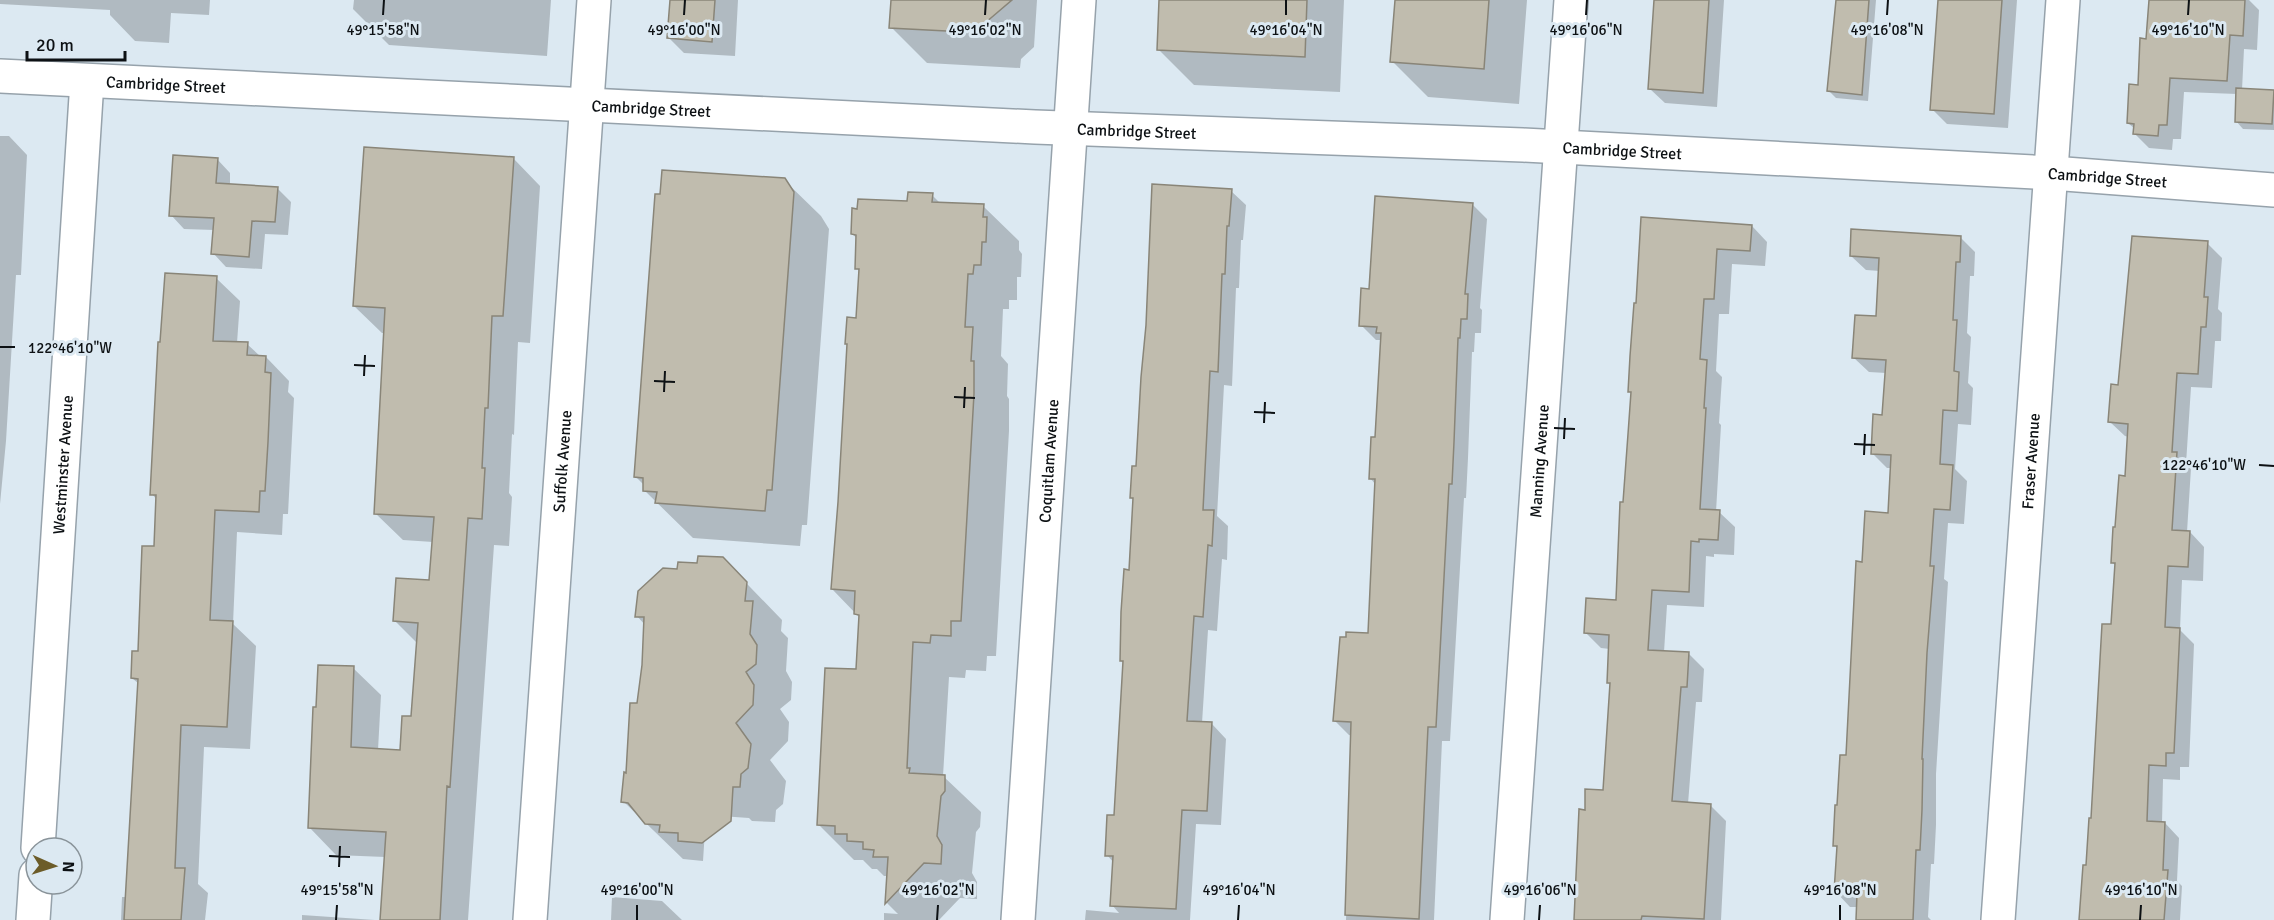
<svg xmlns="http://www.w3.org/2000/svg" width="2274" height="920" viewBox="0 0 2274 920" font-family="Signika,sans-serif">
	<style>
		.shadow { fill: #0003 }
		.building { fill: #c0bcae; stroke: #898578; stroke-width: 1.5 }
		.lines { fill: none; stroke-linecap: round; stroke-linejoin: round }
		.minor-casing { stroke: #96a2ab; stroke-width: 36 }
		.minor { stroke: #fff; stroke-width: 33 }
		.ticks { fill: none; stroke: #0d1114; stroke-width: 2 }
		.labels { text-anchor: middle; stroke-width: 6; stroke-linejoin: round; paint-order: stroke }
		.street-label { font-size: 16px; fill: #0d1114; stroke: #dce9f2 }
		.ticks-label { font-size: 15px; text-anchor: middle; fill: #0d1114; stroke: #dce9f2; stroke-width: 6; stroke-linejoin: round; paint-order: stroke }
	</style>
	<rect width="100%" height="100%" fill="#dce9f2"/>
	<!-- shadow -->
	<path class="shadow" d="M0 0H210L209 15 171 13 169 43 135 41 110 15V10L0 4Z
		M354 0H551L547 56 389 45 353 9Z
		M671 0H738L735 56 684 53 669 38Z
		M892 0H1037L1034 47 1021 59 1020 68 927 63 891 27Z
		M1161 0H1344L1340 92 1194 85 1158 49Z
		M1397 0H1527L1519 104 1428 97 1392 61Z
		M1656 0H1724L1717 107 1665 103 1650 89Z
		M1836 0H1876L1868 101 1836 98 1829 91Z
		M1939 0H2017L2008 128 1947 124 1932 109Z
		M2150 0H2249L2259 10 2257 50 2244 49 2242 90 2274 92V130L2243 129 2236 121 2237 94 2184 92 2181 139H2173L2172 150 2149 148 2134 133 2135 129 2128 123 2139 86 2148 40Z
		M0 136H9L27 155 21 275H16L6 441 0 504Z
		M513 158 540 186 530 343 518 342 514 435 512 434 509 493 512 497 509 546 494 545 468 920H381L385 857 336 855 309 827 353 668 381 695 378 750 401 751 413 718 418 644 394 620 430 582 433 542 403 540 375 513 385 333H382L354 306Z
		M217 159 230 173V185L277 188 291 202 288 235 265 234 262 269 226 267 213 253 214 230 184 229 171 215Z
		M784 180 821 216 829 229 807 525H802L800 546 693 538 644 490V485L635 476 662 196Z
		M1231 191 1246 205 1243 240H1241L1239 288H1236L1232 386 1224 385 1217 516 1228 526 1227 560 1222 559 1217 631 1208 630 1202 723 1212 724 1226 739 1221 825 1196 824 1190 920H1085L1086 910 1119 913 1112 905 1114 863 1107 855 1116 817 1125 664 1121 661 1130 571 1134 500 1131 498 1137 468Z
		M932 195 941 204 983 206 1019 241V250L1022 254 1021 277H1017V300H1009V309H1003L1001 356 1008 364 1007 396 1009 399V431L996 656H987L986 671 966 670 965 678 949 677 943 776 981 812 980 827 976 832 972 873 977 882V899L960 898 939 920H884V913L898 914 887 903 888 876H884L877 869H872L863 860H854L818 824 858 671 860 618 832 589 860 272 857 268 858 239 852 234 909 202Z
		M1472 204 1487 219 1480 308 1482 310 1481 333H1475L1474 352H1472L1468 458 1466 498H1464L1450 741H1442L1434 920H1346L1352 736 1349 735 1335 721 1370 635 1376 485 1370 478 1377 439 1382 340H1376L1361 325 1371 290Z
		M1642 219 1752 226 1767 242 1765 266 1732 264 1729 314H1719L1716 371 1722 377 1719 423 1721 425 1716 512H1719L1735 527 1734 555 1714 554V557L1706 556 1704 607 1667 605 1664 652 1688 653 1704 669 1702 702H1696L1688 804 1710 805 1726 821 1721 920H1575L1586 811 1605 792 1612 686 1608 683 1610 649 1601 648 1586 633 1618 601Z
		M1960 237 1975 252 1974 276H1970L1967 333 1971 337 1968 383 1973 388 1971 425 1958 424 1955 469 1967 481 1964 524 1948 523 1944 579 1948 582 1936 774V825L1934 864H1931L1928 917 1931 920H1857L1858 907H1850L1836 892 1838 849 1834 845 1847 757 1889 514 1891 468H1887L1872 453 1883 416 1886 373 1869 372 1854 358 1878 318 1880 271 1866 270 1851 256Z
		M2207 243 2222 258 2218 309 2222 313 2221 341H2215L2212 388 2191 387 2186 464 2191 468 2187 532H2190L2204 547 2203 581 2182 580 2180 630 2194 644 2189 767H2180V780L2163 779 2162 823H2165L2179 838 2177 881 2182 886 2180 920H2081L2113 626 2116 566 2112 562 2126 478 2129 437 2125 436 2110 422 2120 387Z
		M216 278 240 301 237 343 247 344 261 357H266L289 381 288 392 294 398 288 514H283L282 535 237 532 233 624 256 646 250 749 204 747 198 884 208 893 205 920H121L122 897H127L139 684 132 678 139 653 155 548 157 500 152 494Z
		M723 559 782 620 781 631 788 638 786 671 792 682 791 700 780 709 789 722 788 741 770 760 786 781 783 804 776 810 775 822 752 821 749 818 706 815 703 861 683 859 623 801 643 665 645 625 637 616 679 571Z
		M612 897 662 901 682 920H611Z
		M302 915 375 920H302Z"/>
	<!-- building -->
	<path class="building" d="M670 0H715L712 42 667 38Z
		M891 0H1012L985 23V33L889 28Z
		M1159 0H1307L1305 57 1157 50Z
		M1395 0H1489L1484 69 1390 62Z
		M1654 0H1709L1703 93 1648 89Z
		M1836 0H1869L1862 95 1827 91Z
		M1938 0H2002L1994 114 1930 110Z
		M2149 0H2245L2243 36 2230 35 2227 81 2170 78 2167 125H2159L2158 136 2133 134 2134 124 2127 123 2129 84 2138 85 2140 38 2146 39Z
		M2236 88 2274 90 2272 124 2235 122Z
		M364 147 514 157 503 316H492L488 408H485L482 468H485L482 519 468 518 450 787 447 786 440 920H380L386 832 308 828 313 707H316L318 665 354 666 351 747 400 750 402 716H411L418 623 393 621 396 578 429 580 434 517 374 514 385 308 353 306Z
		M173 155 218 158 216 183 278 187 275 222 252 221 249 257 211 254 214 218 169 216Z
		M662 170 785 178 794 192 772 490H767L765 511 655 503 657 492 643 491V478L634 477 655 194H660Z
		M1152 184 1232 189 1229 226H1227L1225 274H1222L1218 372 1210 371 1203 510H1214L1212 546 1208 545 1203 617 1194 616 1187 721 1212 722 1207 811 1182 810 1176 909 1110 906 1113 856H1105L1107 815H1114L1123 661H1120L1121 612 1124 569 1129 570 1133 498H1130L1132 466H1136L1141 377 1146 325Z
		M908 192 933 193 932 202 984 204 983 217H987L986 242H982L981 265H974L973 274H968L965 327H973L971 361H974V394L961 621H951V636L931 635 930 643 913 642 907 768H910L909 773 945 775V791L941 796 937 836 942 845 941 864 924 863 885 904 888 857H873L874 850 863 849V842L847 841V834H835V826L817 825 825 668 856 669 859 615 854 614 855 591 831 589 838 502 847 344H845L847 317 856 318 859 269H855L856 235 851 234 852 208 857 209 858 199 907 201Z
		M1375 196 1473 203 1465 294H1468L1467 319H1461L1460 338H1458L1454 442 1452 484H1449L1436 727H1428L1419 919 1345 915 1351 722 1333 721 1340 637H1346V632L1368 633 1375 479H1369L1371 437H1375L1381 333H1376L1377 327 1359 326 1361 288 1369 289Z
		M1641 217 1752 225 1750 251 1717 249 1714 299H1704L1700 359 1707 360 1704 408H1706L1700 509 1720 510 1718 540 1699 539V542L1691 541 1689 592 1652 590 1648 650 1689 652 1687 687H1681L1672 801 1711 804 1704 919 1642 916 1641 920H1574L1579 809 1585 810V789L1603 790 1610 683H1607L1609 635 1584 633 1586 598 1616 600 1620 502H1623L1628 434 1631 392H1628L1630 356 1634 303H1636Z
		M1851 229 1961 236 1960 262H1956L1953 320H1957L1954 371 1959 372 1957 411 1943 410 1940 464 1953 465 1950 510 1934 509 1930 566H1934L1927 653 1922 759H1923L1922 810 1920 850H1916L1913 920H1856L1857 894 1834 892 1837 846H1833L1835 805H1837L1840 755H1846L1856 561 1862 562 1865 511 1888 513 1891 455 1871 454 1873 414 1882 415 1886 360 1852 358 1855 315 1876 316 1879 258 1850 256Z
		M2132 236 2208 241 2204 297H2208L2206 327H2201L2198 374 2177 373 2172 452H2177L2172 530 2190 531 2188 567 2168 566 2165 627 2180 628 2174 753H2166V766L2149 765 2147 821 2165 822 2163 870H2168L2164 920H2079L2083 865H2086L2089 818H2091L2102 624H2111L2115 563H2111L2113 527H2115L2119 475 2125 476 2128 424 2108 422 2111 384 2118 385Z
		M165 273 217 276 213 341 248 342 247 355 266 356 265 372 271 373 268 442 265 491H260L259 512 215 510 210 620 233 621 227 727 181 725 175 868H185L181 920H124L138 679 131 678 132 651H138L142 546H154L156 495H150L158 342H160Z
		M698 556 723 557 747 582 745 601H753L750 634 757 645 756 664 746 672 754 685 753 705 736 723 751 744 748 768 741 774 740 787H733L731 821 702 843 678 841V833L659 832 660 825 645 824 628 803 621 802 624 772 626 773 630 703H637L642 665 644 617H635L638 591 663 568 677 569 678 562 697 563Z"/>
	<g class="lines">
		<!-- minor casing -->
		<g class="minor-casing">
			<g id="minor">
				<path id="s1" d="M0 76 1035 127 1523 145 2052 173 2274 190"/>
				<path id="s2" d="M38 848 87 81"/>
				<path d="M33 920 36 875"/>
				<path id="s3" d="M530 920 594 0"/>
				<path id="s4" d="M1018 920 1079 0"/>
				<path id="s5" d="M1507 920 1571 0"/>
				<path id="s6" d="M1998 920 2063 0"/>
			</g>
		</g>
		<!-- minor -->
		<use href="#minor" class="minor"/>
	</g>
	<!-- ticks -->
	<path class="ticks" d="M383 15 384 0M684 15 685 0M985 15 986 0M1286 15V0M1586 15 1587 0M1887 15 1888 0M2188 15 2189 0M0 347H15M354 365 375 366M364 376 365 355M654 381 675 382M664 392 665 371M954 397 975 398M964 408 965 387M1254 412 1275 413M1264 423 1265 402M1554 428 1575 429M1564 439 1565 418M1854 444 1875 445M1864 455 1865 434M2259 465 2274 466M329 856 350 857M339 867 340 846M336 920 337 905M637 920V905M937 920 938 905M1238 920 1239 905M1539 920 1540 905M1840 920V905M2140 920 2141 905"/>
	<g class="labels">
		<!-- street labels -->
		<g class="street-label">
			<text dy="6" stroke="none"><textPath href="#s1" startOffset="166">Cambridge Street</textPath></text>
			<text dy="6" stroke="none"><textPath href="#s1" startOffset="652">Cambridge Street</textPath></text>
			<text dy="6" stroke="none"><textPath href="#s1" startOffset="1138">Cambridge Street</textPath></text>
			<text dy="6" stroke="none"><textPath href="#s1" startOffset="1624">Cambridge Street</textPath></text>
			<text dy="6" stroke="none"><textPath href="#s1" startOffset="2110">Cambridge Street</textPath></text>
			<text dy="6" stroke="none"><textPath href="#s3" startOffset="460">Suffolk Avenue</textPath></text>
			<text dy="6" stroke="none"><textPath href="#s4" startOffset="460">Coquitlam Avenue</textPath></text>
			<text dy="6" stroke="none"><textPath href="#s5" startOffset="460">Manning Avenue</textPath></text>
			<text dy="6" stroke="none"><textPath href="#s6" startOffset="460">Fraser Avenue</textPath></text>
			<text dy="6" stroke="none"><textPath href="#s2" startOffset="384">Westminster Avenue</textPath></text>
		</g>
	</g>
	<g class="ticks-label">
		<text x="383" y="35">49°15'58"N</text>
		<text x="684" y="35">49°16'00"N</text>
		<text x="985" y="35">49°16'02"N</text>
		<text x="1286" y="35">49°16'04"N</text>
		<text x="1586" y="35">49°16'06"N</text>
		<text x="1887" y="35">49°16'08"N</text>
		<text x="2188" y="35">49°16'10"N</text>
		<text x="70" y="353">122°46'10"W</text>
		<text x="2204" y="470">122°46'10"W</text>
		<text x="337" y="895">49°15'58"N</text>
		<text x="637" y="895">49°16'00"N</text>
		<text x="938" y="895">49°16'02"N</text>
		<text x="1239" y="895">49°16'04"N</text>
		<text x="1540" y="895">49°16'06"N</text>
		<text x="1840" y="895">49°16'08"N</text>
		<text x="2141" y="895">49°16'10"N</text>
	</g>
	<!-- north arrow -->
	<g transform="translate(54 866) rotate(93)"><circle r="28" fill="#dce9f2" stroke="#899399" stroke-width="1.5"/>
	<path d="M0-4.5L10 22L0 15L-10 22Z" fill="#6c5c29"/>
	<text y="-9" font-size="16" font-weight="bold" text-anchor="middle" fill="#0d1114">N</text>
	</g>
	<!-- scale -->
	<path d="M27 51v9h98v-9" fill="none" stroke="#0d1114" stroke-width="3"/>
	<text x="36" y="51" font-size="18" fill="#0d1114" stroke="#dce9f2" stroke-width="4.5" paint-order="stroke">20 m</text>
</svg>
